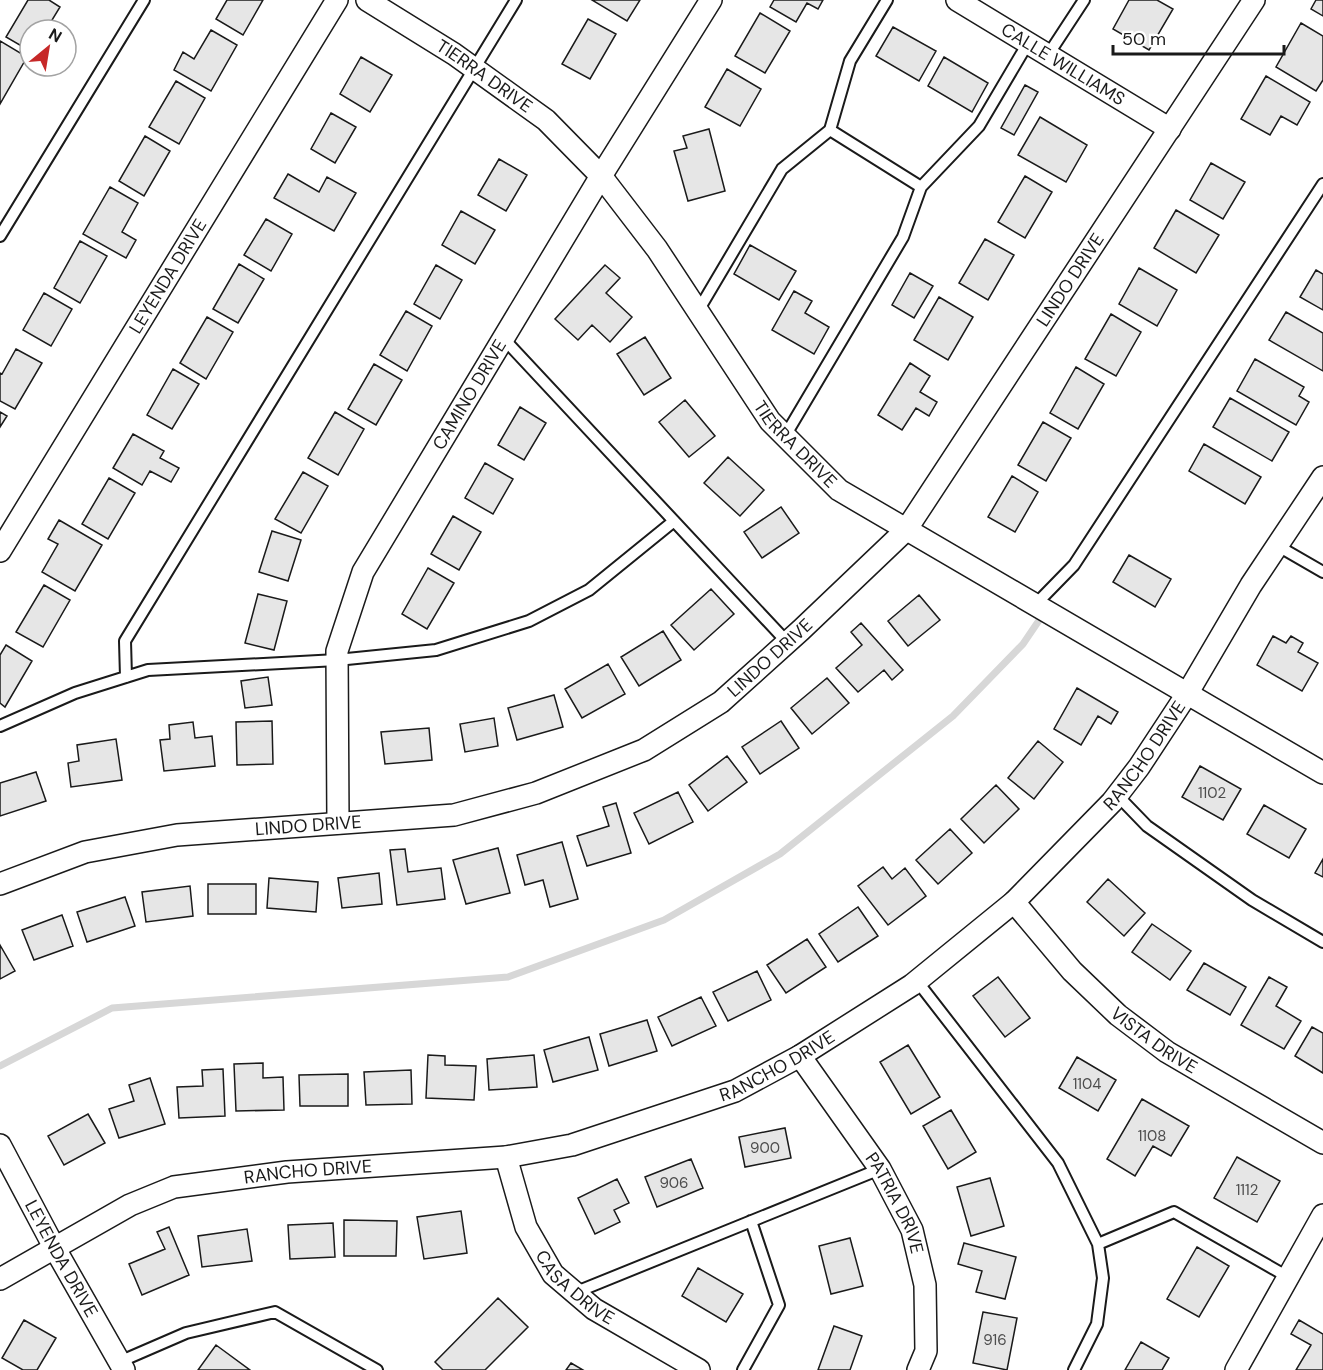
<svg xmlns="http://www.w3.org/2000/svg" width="1323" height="1370" viewBox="0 0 1323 1370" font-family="'DM Sans',sans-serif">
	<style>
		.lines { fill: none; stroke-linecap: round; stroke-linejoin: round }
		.stream { stroke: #d7d7d7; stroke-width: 7 }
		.building { fill: #e6e6e6; stroke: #1a1a1a; stroke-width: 1.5 }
		.lane-casing { stroke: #1a1a1a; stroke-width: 14 }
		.street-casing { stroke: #1a1a1a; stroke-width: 24 }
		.lane { stroke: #fff; stroke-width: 10 }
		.street { stroke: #fff; stroke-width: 21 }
		.labels { text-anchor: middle; stroke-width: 4.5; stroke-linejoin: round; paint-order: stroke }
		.number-label { font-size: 15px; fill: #4d4d4d }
		.street-label { font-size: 18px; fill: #1a1a1a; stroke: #fff }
	</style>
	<rect width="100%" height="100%" fill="#fff"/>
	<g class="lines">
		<!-- stream -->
		<path class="stream" d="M0 1066 112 1008 508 977 664 920 780 854 953 716 1023 644 1044 613"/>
	</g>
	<!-- building -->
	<path class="building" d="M28 0H49L60 7 46 30H30V51L6 37Z
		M227 0H263L243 35 216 19Z
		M592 0H640L627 21Z
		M774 0H823L818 9 807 3 796 22 770 7Z
		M1129 0H1157L1173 9 1149 50 1113 29Z
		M1316 0H1323V16L1311 9Z
		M760 13 790 31 765 73 735 56Z
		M588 19 616 34 590 79 562 64Z
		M1301 23 1323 36V80L1316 91 1276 67Z
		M893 27 936 51 919 81 876 56Z
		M211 30 237 45 211 91 174 70 183 52 194 59Z
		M0 41 27 57 0 104Z
		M361 57 392 75 370 112 340 94Z
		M944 57 988 83 972 112 928 86Z
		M727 69 761 89 740 126 705 107Z
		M1266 76 1310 102 1297 125 1281 116 1270 135 1241 119Z
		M176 81 205 98 179 144 149 127Z
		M1025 85 1038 92 1014 135 1001 128Z
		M331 113 356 127 335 163 311 149Z
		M1040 117 1087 145 1066 182 1018 155Z
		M709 129 725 191 688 201 674 151 687 148 683 136Z
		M145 136 170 151 144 196 119 181Z
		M499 159 527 175 506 211 478 195Z
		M1211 163 1245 182 1223 219 1190 200Z
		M288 174 319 192 327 177 356 193 334 231 274 198Z
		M1025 176 1052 192 1025 238 998 222Z
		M110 187 138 203 122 232 136 240 126 258 83 234Z
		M1176 210 1219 235 1196 273 1154 248Z
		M461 211 495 230 475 264 442 245Z
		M266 219 292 234 271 271 244 255Z
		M985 239 1014 255 988 300 959 283Z
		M80 241 107 256 80 303 54 288Z
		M750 245 796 271 779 300 734 274Z
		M239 264 264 279 238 323 213 309Z
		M436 265 462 280 440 319 414 304Z
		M605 265 620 278 606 293 632 317 610 342 592 325 578 340 555 319Z
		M1139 268 1177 290 1157 326 1119 304Z
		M1316 270 1323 274V310L1300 297Z
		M910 273 933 286 914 318 892 305Z
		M794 291 812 301 805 313 829 327 814 354 772 330Z
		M44 293 72 309 51 346 23 330Z
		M939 297 973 317 948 360 914 340Z
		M406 311 432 326 407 371 380 355Z
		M1286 312 1323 333V371L1269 340Z
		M1111 314 1141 332 1116 376 1085 359Z
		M207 317 233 332 206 379 180 363Z
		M645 337 671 378 644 395 617 354Z
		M16 349 42 363 15 409 0 401V373L2 374Z
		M1255 359 1304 387 1299 396 1309 402 1296 425 1237 391Z
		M910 363 930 376 920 392 937 402 929 416 916 408 902 430 878 415Z
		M374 364 402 380 376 425 348 409Z
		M1076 367 1104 384 1078 429 1050 413Z
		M173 369 199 384 172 429 147 415Z
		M1230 398 1289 432 1272 461 1213 427Z
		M685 400 715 436 689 457 659 422Z
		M520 407 546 423 524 460 498 445Z
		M0 412 7 416 0 427Z
		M335 412 364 429 338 475 308 458Z
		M1043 422 1071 438 1046 481 1018 465Z
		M133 434 164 451 160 458 179 468 171 482 150 471 142 485 113 468Z
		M1204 444 1261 477 1245 504 1189 471Z
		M728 457 764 490 740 516 704 483Z
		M485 463 513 479 493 514 465 498Z
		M303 472 328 486 301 533 275 519Z
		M1012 476 1038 492 1015 532 988 517Z
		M109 478 135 493 108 539 82 524Z
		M781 507 799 533 762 558 744 532Z
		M453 516 481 532 459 570 431 554Z
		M59 520 102 545 75 591 42 572 58 544 48 539Z
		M272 531 301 540 288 581 259 572Z
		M1129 555 1171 579 1155 607 1113 582Z
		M428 568 454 583 427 629 402 614Z
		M44 585 70 600 43 647 16 632Z
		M711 589 734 614 694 650 671 625Z
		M258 594 287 601 274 650 245 643Z
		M919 595 940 620 908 646 888 621Z
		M861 623 903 670 892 680 884 670 858 692 836 668 862 645 851 632Z
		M663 631 681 660 639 686 621 657Z
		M1273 636 1286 643 1291 636 1303 643 1298 652 1318 663 1302 691 1257 665Z
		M6 645 32 661 5 707 0 703V655Z
		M608 664 625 694 582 718 565 689Z
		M268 677 272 705 245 708 241 681Z
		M827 678 849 703 812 734 791 708Z
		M1077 688 1118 712 1111 724 1098 716 1081 745 1054 729Z
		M554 695 563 727 517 740 508 708Z
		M494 718 498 746 465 752 460 724Z
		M272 721 273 764 237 765 236 722Z
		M781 721 799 748 760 774 742 747Z
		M193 722 195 738 212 736 215 766 164 771 160 740 170 739 169 725Z
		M429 728 432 760 385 764 381 732Z
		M116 739 122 780 71 787 68 763 79 761 77 745Z
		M1038 741 1063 762 1034 799 1008 778Z
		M727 756 747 782 708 811 689 785Z
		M1200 766 1241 789 1223 820 1182 797Z
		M36 772 46 801 0 816V783Z
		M996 785 1019 809 984 843 961 819Z
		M678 792 693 822 649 844 634 813Z
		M616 803 631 853 587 866 577 836 609 826 603 807Z
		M1264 805 1306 829 1289 858 1247 834Z
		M950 829 972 853 938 884 916 860Z
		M562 842 578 899 550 907 543 880 525 885 517 855Z
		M498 848 510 893 466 904 453 860Z
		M405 849 408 872 441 868 445 899 397 905 390 850Z
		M1323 859V877L1315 873Z
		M883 867 892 879 905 868 926 896 888 925 858 886Z
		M379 873 382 904 342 908 338 878Z
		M269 878 318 882 316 912 267 908Z
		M1108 879 1145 913 1124 936 1087 902Z
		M208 884H256V914H208Z
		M190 886 193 916 146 922 142 892Z
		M125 897 135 926 87 942 77 912Z
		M858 907 878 936 838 962 819 934Z
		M62 915 73 946 34 960 22 930Z
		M1152 924 1191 951 1170 980 1132 952Z
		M807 939 826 967 786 993 767 965Z
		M0 945 15 971 0 979Z
		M1204 963 1246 987 1230 1015 1187 990Z
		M757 971 771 1000 728 1021 713 992Z
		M998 977 1030 1018 1005 1037 973 996Z
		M1269 977 1287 987 1276 1006 1301 1021 1284 1049 1241 1025Z
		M701 997 716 1026 672 1046 658 1017Z
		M647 1020 657 1051 609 1066 600 1034Z
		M1312 1027 1323 1033V1073L1295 1056Z
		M589 1037 598 1070 553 1082 544 1050Z
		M908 1045 940 1097 911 1114 880 1062Z
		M428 1055 445 1056V1065L476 1066 474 1100 426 1098Z
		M534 1055 537 1087 489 1090 487 1059Z
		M1077 1057 1116 1080 1098 1111 1059 1088Z
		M263 1063V1078L283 1077 284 1110 236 1111 234 1064Z
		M223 1069 225 1116 179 1118 177 1087 203 1086 202 1070Z
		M411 1070 412 1104 366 1105 364 1072Z
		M348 1074V1106H300L299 1075Z
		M150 1078 165 1124 119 1138 109 1109 134 1101 129 1085Z
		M1142 1099 1189 1126 1171 1156 1153 1146 1135 1176 1107 1159Z
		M951 1110 976 1152 948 1169 923 1126Z
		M88 1114 105 1143 64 1165 48 1136Z
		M785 1128 791 1158 745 1167 739 1137Z
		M1237 1157 1280 1181 1257 1222 1214 1198Z
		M691 1159 703 1188 657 1207 645 1177Z
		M990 1178 1004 1226 971 1236 957 1187Z
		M617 1179 629 1203 614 1210 620 1222 595 1234 578 1198Z
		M461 1211 467 1253 424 1259 417 1217Z
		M344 1220 397 1221 396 1256H344Z
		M333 1223 335 1257 290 1259 288 1225Z
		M169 1227 189 1275 142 1295 129 1264 165 1249 157 1232Z
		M247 1229 252 1261 202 1267 198 1236Z
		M850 1238 863 1286 831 1294 819 1246Z
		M964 1243 1016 1257 1005 1299 976 1292 982 1271 958 1264Z
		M1197 1247 1229 1266 1199 1317 1167 1299Z
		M698 1268 743 1294 726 1322 682 1296Z
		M498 1298 528 1327 485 1370H443L435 1362Z
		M983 1312 1017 1318 1007 1370 973 1363Z
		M24 1320 56 1338 37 1370H23L2 1358Z
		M1299 1320 1323 1334V1370H1296L1311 1345 1291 1334Z
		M834 1326 862 1336 850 1370H818Z
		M1141 1342 1169 1358 1162 1370H1125Z
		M216 1345 250 1370H198Z
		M571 1363 583 1370H566Z"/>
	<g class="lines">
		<!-- lane casing -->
		<g class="lane-casing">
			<path id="lane" d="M1048 55 1084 0
				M830 130 921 187
				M0 236 144 0
				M698 311 782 169 830 130 850 61 887 0
				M503 338 787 642
				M785 436 903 237 921 187 979 126 1028 43
				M1278 546 1323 572
				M1035 605 1074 565 1323 184
				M126 677 125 641 516 0
				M0 726 75 693 148 670 337 660 436 650 529 621 589 590 674 521
				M1117 795 1147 826 1252 900 1323 942
				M917 981 1058 1163 1098 1244 1103 1278 1097 1324 1074 1370
				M1098 1244 1174 1212 1288 1277
				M574 1293 880 1169
				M119 1362 186 1333 275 1312 377 1370
				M743 1370 779 1305 751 1221"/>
		</g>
		<!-- street casing -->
		<g class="street-casing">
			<g id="street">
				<path id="s1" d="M367 0 454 54 546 120 601 176 657 249 770 421 839 490 1323 773"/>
				<path id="s2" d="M957 0 1170 129"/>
				<path id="s3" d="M0 551 337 0"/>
				<path id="s4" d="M338 823 337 651 363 572 601 176 711 0"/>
				<path id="s5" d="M0 884 85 852 177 835 454 815 536 793 644 750 721 702 801 630 906 530 1254 0"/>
				<path id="s6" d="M1014 902 1072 971 1118 1015 1167 1052 1323 1143"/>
				<path id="s7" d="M800 1056 880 1169 912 1230 925 1285 926 1351 918 1370"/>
				<path id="s8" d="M0 1145 54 1247 124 1370"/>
				<path id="s9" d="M506 1157 526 1227 553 1274 594 1309 699 1370"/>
				<path id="s10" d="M0 1279 130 1205 174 1187 287 1172 506 1157 572 1145 735 1091 800 1056 912 985 1014 902 1112 802 1139 767 1187 694 1251 585 1323 477"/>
				<path d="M1236 1370 1323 1215"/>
			</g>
		</g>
		<!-- lane -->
		<use href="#lane" class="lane"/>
		<!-- street -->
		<use href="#street" class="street"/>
	</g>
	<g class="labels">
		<!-- number labels -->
		<g class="number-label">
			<text x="1212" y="798">1102</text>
			<text x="1087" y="1089">1104</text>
			<text x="1152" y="1141">1108</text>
			<text x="765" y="1153">900</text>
			<text x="674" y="1188">906</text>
			<text x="1247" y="1195">1112</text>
			<text x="995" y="1345">916</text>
		</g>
		<!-- street labels -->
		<g class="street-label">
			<text dy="6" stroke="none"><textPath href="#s2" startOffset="124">CALLE WILLIAMS</textPath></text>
			<text dy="6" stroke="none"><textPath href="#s1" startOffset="140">TIERRA DRIVE</textPath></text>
			<text dy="6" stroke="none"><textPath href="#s3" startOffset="322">LEYENDA DRIVE</textPath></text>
			<text dy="6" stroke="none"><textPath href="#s5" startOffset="1306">LINDO DRIVE</textPath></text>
			<text dy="6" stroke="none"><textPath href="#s4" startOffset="462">CAMINO DRIVE</textPath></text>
			<text dy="6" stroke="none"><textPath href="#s1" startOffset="626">TIERRA DRIVE</textPath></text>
			<text dy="6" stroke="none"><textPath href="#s5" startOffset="820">LINDO DRIVE</textPath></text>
			<text dy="6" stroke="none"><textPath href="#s10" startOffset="1304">RANCHO DRIVE</textPath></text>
			<text dy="6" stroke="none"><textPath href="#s5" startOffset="316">LINDO DRIVE</textPath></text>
			<text dy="6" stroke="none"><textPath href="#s6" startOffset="198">VISTA DRIVE</textPath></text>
			<text dy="6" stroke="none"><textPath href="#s10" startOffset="818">RANCHO DRIVE</textPath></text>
			<text dy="6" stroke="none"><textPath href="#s10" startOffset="332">RANCHO DRIVE</textPath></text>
			<text dy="6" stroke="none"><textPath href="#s7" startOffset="176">PATRIA DRIVE</textPath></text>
			<text dy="6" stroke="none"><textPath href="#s8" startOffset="129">LEYENDA DRIVE</textPath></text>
			<text dy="6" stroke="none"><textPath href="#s9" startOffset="152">CASA DRIVE</textPath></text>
		</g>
	</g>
	<!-- north arrow -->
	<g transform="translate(48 48) rotate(30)"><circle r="28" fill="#ffffff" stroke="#a3a3a3" stroke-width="1.5"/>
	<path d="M0-4.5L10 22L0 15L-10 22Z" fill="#c62828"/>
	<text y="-9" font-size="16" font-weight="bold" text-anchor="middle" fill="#1a1a1a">N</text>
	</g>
	<!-- scale -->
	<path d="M1113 45v9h171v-9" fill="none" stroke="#1a1a1a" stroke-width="3"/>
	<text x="1122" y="45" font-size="18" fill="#1a1a1a" stroke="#ffffff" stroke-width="4.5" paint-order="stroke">50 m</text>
</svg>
